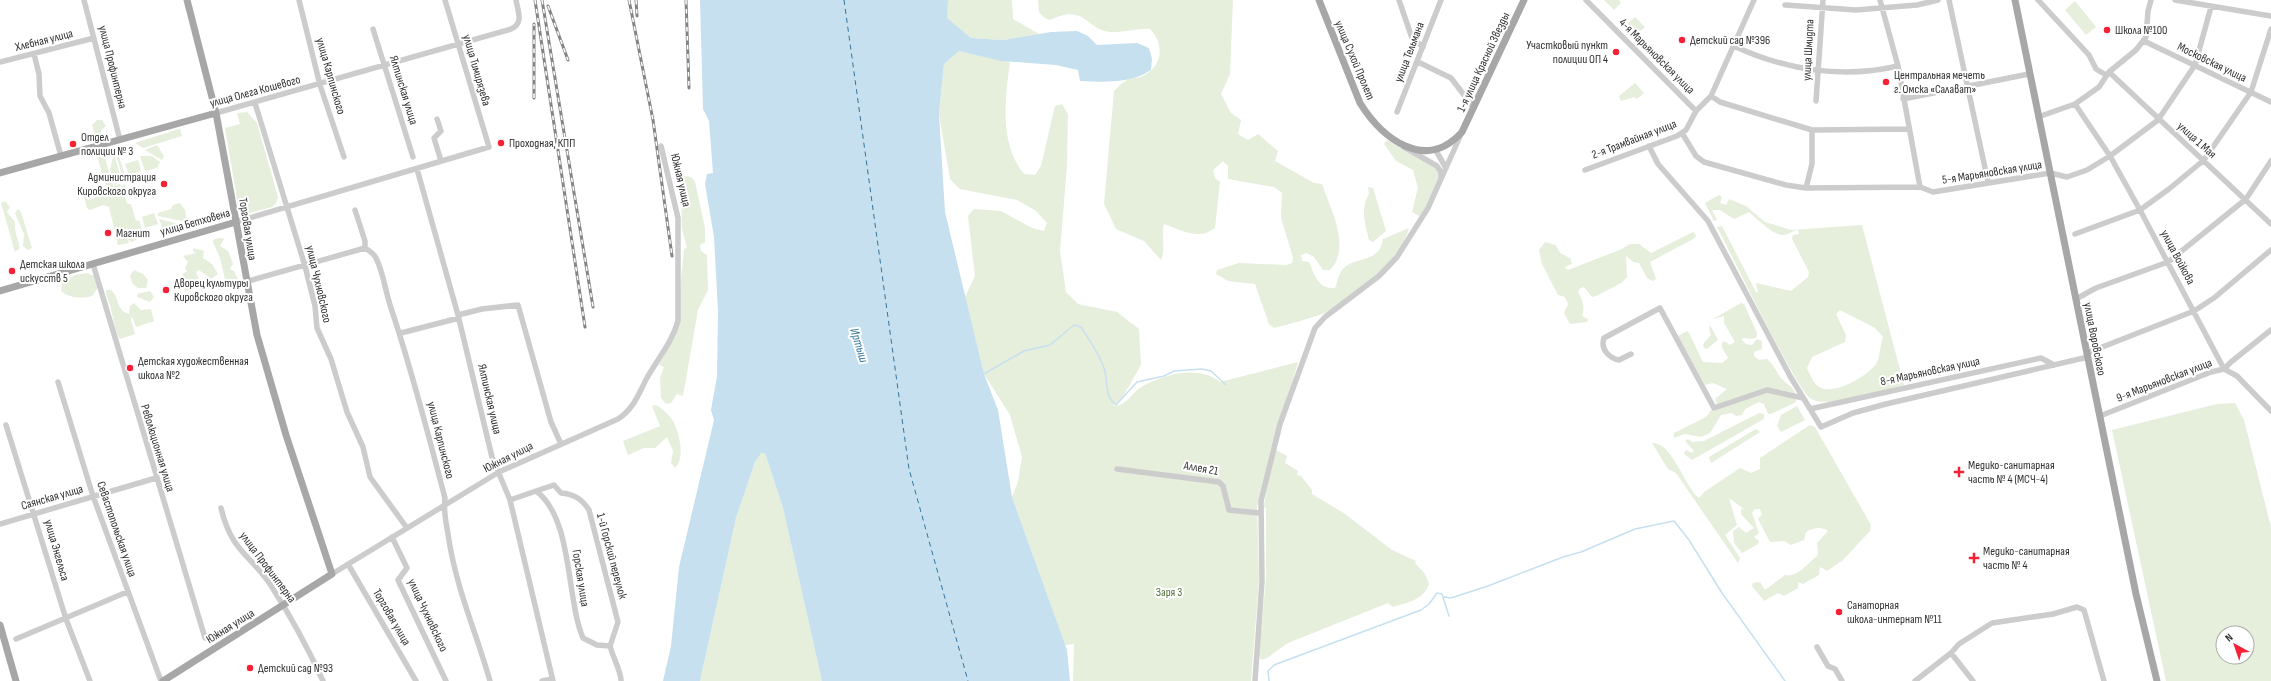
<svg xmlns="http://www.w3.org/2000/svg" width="2271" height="681" viewBox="0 0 2271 681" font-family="'Sofia Sans Condensed',sans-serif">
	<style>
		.green { fill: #e6eedc; fill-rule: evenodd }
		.water { fill: #c6e0ef }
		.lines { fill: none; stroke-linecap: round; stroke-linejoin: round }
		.stream { stroke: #c6e0ef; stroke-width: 1.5 }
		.ferry { stroke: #34759a; stroke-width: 1; stroke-dasharray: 5 4; stroke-linecap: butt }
		.minor { stroke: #ccc; stroke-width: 5.5 }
		.major { stroke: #a7a7a7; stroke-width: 7 }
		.rail-casing { stroke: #848484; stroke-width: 3 }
		.rail { stroke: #fff; stroke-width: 1.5; stroke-dasharray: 4.5; stroke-linecap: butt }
		.poi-dot { fill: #f72136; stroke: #fff; stroke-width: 1.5 }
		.labels { text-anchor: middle; stroke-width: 4; stroke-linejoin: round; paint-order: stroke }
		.poi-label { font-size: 12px; fill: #2f2f2f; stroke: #fff; text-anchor: start }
		.street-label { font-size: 12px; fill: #2f2f2f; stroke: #fff }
		.park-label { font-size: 12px; fill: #537038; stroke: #fff }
		.water-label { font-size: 13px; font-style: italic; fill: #34759a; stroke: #fff }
	</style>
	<rect width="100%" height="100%" fill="#fff"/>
	<!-- green -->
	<path class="green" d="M948 0H1012L1013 19 1039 34 1003 40 971 38 946 18Z
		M1038 0H1233L1230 74 1221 94 1231 113 1241 120 1238 134 1248 140 1258 134 1278 151 1275 161 1314 183 1322 184C1330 208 1352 248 1330 270H1323L1314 257 1307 253 1301 255 1302 261 1309 262C1315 276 1318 289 1335 288 1337 283 1339 274 1342 270 1354 255 1379 265 1383 239L1409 228C1402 257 1354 300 1327 312 1310 319 1292 323 1274 328L1269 324 1255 284 1228 281 1216 274 1217 270 1239 263 1286 265 1292 263 1293 257 1281 218 1282 193 1274 187 1228 179V166L1223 161 1213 170 1215 178 1220 182 1215 228C1198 241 1182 230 1164 224 1161 235 1166 250 1161 260L1144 241 1116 229 1104 204 1114 91C1118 87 1124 81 1129 79 1133 78 1138 78 1141 77 1163 67 1165 45 1150 29 1137 28 1123 33 1110 32 1084 29 1086 3 1050 20L1045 18 1039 12Z
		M1604 0H1619L1621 3 1614 10Z
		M2075 1 2096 27 2086 35 2065 10Z
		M1635 17 1645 27 1637 34 1627 24Z
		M959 51 1010 62C1005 98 999 144 1024 174L1035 175 1041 166 1055 106 1062 104 1068 114 1067 166 1060 251 1066 292 1078 304 1117 312 1139 329 1141 365 1122 398 1113 406C1126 407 1133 391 1143 386 1166 374 1199 365 1220 382L1298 362 1257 507 1259 579 1251 681H1073L1074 644 1065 645 1012 497 1018 482 1022 457 1010 415 984 374 965 297 975 276 968 216 974 209 1001 211 1032 228 1044 231 1047 223 1036 211 1017 200 960 189 950 179 939 114 944 64Z
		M1635 83 1644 93 1637 99 1634 97 1621 101 1619 96Z
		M247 112 257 123 278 197 276 203 272 207 246 214 238 205 225 128 240 124 237 113Z
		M97 120H102L106 126 101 130V138L96 137 92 125Z
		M188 126 180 129 182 136 143 148 135 143Z
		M1387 140 1439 170 1440 177 1422 214 1419 216 1412 212 1418 188 1413 170 1396 161 1384 144Z
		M157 145 164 156 162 160 145 150Z
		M117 150 126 179H123L115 151Z
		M104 154 115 193 114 185 121 184 117 192 124 184 128 194 125 197 127 204H131L136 221 139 220 143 234 139 232 141 237 132 242 128 240 129 243 118 245 109 207 103 205 90 210 87 208 84 196 89 200 108 193 97 156Z
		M114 154 122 182 115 184 110 169Z
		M140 156H152L160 162 157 168 145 171Z
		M138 160 141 171 129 175 125 164Z
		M686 176 691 177 695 182 705 228V242L700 245 701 251 707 255 708 290 698 310 683 396 677 394 671 403 666 404 661 398 660 378 664 367 659 365 676 333 684 249 687 248 682 229 681 186 682 179Z
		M1368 187 1373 188 1386 231 1373 242 1369 240C1365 223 1360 209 1369 194Z
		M133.5 194a4.5 4.5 0 1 1 9 0a4.5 4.5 0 1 1-9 0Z
		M1719 195 1722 197 1720 203 1726 205 1729 199 1746 206 1765 222 1791 230 1862 225 1904 385C1883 390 1831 409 1811 399 1797 391 1730 251 1717 227L1722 226 1756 292 1758 293 1756 283 1791 291 1808 277 1809 272 1792 239 1793 235 1799 234 1798 230C1793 230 1789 235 1783 235 1773 235 1756 218 1749 212L1734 219 1720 210H1712L1717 220 1714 221 1705 203ZM1840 310 1875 328 1883 337C1880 345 1880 358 1876 364 1867 376 1837 394 1821 388 1814 385 1810 375 1807 368L1812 357 1845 342 1846 335 1836 314Z
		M5 201 10 207 7 212 15 222C14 231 18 240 20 248L15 252 1 203Z
		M180 203 185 210 187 222 158 216V213L171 209 173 205Z
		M18 209 21 212 32 248 28 250 23 246 24 234 15 213Z
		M154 213 158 224 145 228 142 217Z
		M159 219 185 226 186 228 164 231Z
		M1693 232 1696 235 1695 238 1650 262 1656 279 1653 281 1647 278 1639 263 1633 262 1626 256 1627 277 1621 283 1596 296 1592 297 1584 287 1579 289 1578 292C1583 301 1585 306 1582 316L1588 319 1587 322 1570 324 1564 313 1568 304 1565 297 1558 295 1542 264 1539 250 1545 242 1556 245 1560 253 1570 258 1572 264 1567 266 1565 268 1568 270 1622 249 1630 244H1639L1651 253Z
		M221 238 224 239 220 246 228 251 233 264 230 269 234 271 238 279 234 284 225 279 220 258 213 242 214 239Z
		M193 248 204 251 203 258 212 264 218 274 211 279 199 270 196 272 201 286 195 288 194 283 189 290 185 291 180 285 183 274 187 271 185 268 188 262 183 256 196 253 193 251Z
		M134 270 143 274 148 280 146 288H138L133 284 130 276Z
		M87 273 96 277 97 289 92 296C82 299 69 298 61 291L62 282 75 275Z
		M106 290H111C119 296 116 311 129 314L130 306 134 303 141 310 151 309 154 321 136 327 132 316 131 320 135 334 120 339C115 334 112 310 109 302 108 297 105 295 106 290Z
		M150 291 154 297 150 302 137 297V294Z
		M1741 303 1744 304 1757 333V337L1752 339 1743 338 1742 340 1746 344 1752 345 1757 339 1762 341V349L1754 352V356L1759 360 1767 359C1773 364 1776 371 1780 377 1787 385 1798 388 1796 402L1771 414H1768L1764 404 1759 402 1745 409 1742 415 1736 416 1732 413 1721 415 1710 433 1701 437 1685 434 1674 438V433L1706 417 1711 410 1718 407 1715 399 1727 389 1713 383 1705 385 1678 336 1687 331 1689 333 1703 362 1722 363 1728 358C1726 352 1718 347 1724 341L1730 345 1735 342 1724 323V316L1713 319Z
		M1710 325 1718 340 1707 349 1704 348 1703 344 1711 335 1709 329Z
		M2235 403 2244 420 2271 527V681H2166L2112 430 2217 404ZM2223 633H2247V657H2223Z
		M656 405C661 408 667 413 671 418 679 430 686 457 675 468L671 463 673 451 667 437 655 448H644L628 455 623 441 660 426 652 406Z
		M1797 406 1805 420 1781 432 1777 426 1781 415Z
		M1759 413 1764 414V419L1692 460 1684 454 1686 450 1692 453 1694 451 1685 441 1688 439 1692 442 1704 441Z
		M1810 425 1815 427 1871 525 1870 531 1843 560 1827 571 1820 567 1819 575 1803 584 1798 582V588L1784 596 1778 593 1764 601 1752 586 1753 583 1760 582 1765 590 1785 575C1797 578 1808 563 1817 556L1818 553 1817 543 1828 531C1821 526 1813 528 1806 532L1804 540 1791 545 1784 541 1770 542 1758 519 1762 514 1760 509H1755L1752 513 1759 533 1754 537 1759 541 1758 544 1742 553 1734 543 1733 531 1739 527 1746 533 1754 528 1741 514V509L1745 510 1729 498 1737 525 1725 535 1740 558 1738 563 1676 473 1668 469 1652 443C1672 441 1685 488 1699 498L1704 492 1740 468 1751 473 1760 469V458Z
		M1756 429 1760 432 1711 463 1709 457Z
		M1276 450 1287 456 1285 463 1298 471 1297 475 1301 476 1312 490V494L1345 514 1392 550 1416 561 1415 563 1425 574 1429 584C1423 600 1409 602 1393 607L1388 603 1288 643 1267 658 1261 660 1259 655 1266 577V509L1264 506 1269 473Z
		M760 453H765L783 508 822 681H700L736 518 755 462Z"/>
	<!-- water -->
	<path class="water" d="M700 0H948L947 18 971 38 1003 40 1051 32 1077 31 1088 36 1097 45 1137 43 1149 48 1152 59 1151 70C1130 84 1104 82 1080 81L1078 70 1056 65 1001 61 959 51 944 64 939 114 945 212 984 374 998 410 1012 497 1067 650 1070 681H822L783 508 765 453H761L755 462 736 518 700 681H663L671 646 679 567 714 420 711 410 717 376 718 311 714 237 705 184 707 174 713 173 709 121 703 109Z"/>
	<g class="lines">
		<!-- stream -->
		<path class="stream" d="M982 375 1024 351 1050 345 1074 325 1081 327C1089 340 1099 353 1104 368 1109 382 1103 395 1116 405L1137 382 1164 376 1174 371 1202 369 1211 371 1226 385
			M1444 597 1451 598 1488 586 1563 557 1581 552 1635 529 1674 521 1689 540 1722 593 1785 681
			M1269 681 1268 671 1274 665 1421 610 1429 604 1437 593 1442 594 1449 616"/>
		<!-- ferry -->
		<path class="ferry" d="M844 0 909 469 968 681"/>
		<!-- minor -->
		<path class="minor" d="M84 0 120 140
			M299 0 320 85 344 157
			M1399 0 1412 38 1423 47
			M1586 0 1696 111
			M1880 0 1898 66 1920 187
			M1949 0 1988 182
			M2038 0 2089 55 2096 69 2106 75
			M2175 0 2271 16
			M1785 5 1856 10 1917 5 1938 0
			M373 29 413 157
			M2144 41 2271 102
			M1734 46C1785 70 1842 79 1898 66
			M34 54 39 74 40 96 49 113 61 156
			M0 62 94 38
			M1418 62 1451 78 1474 108
			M2109 72 2271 224
			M1711 96 1720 102 1812 130 1908 129
			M1903 99 2029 74
			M1816 101 1823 0
			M255 103 305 266 315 306 317 328 331 359 347 412 363 447 370 477 407 528
			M2075 104 2110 156 2140 210 2224 369
			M1397 112 1441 0
			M216 113 511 29C524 23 518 12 516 0
			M2038 117 2075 104 2099 87 2109 72 2136 50 2146 37 2148 11 2151 0
			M437 119 441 131 434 138 441 161
			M1682 133 1696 156 1704 162 1786 185 1806 188 1920 187 1933 192 2050 173 2067 177 2087 170 2110 156 2158 120 2195 65 2211 7
			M1649 146 1658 164 1708 221 1790 376 1821 427 1853 413 1886 404 2088 357
			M1404 147 1437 166 1441 172V178
			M1435 149 1446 168
			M417 169 458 315 492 457 510 500 553 681
			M1585 170 1677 136 1686 130 1696 111 1711 96 1754 0
			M1806 188 1812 164V130
			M355 210 365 241V248C370 251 374 254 376 258 384 274 385 291 391 308 412 370 428 434 445 498 443 510 446 522 448 534 455 585 476 632 490 681
			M236 222 489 147 445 0
			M2075 234 2140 210 2169 189 2204 160 2251 92 2271 29
			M93 264 205 638
			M245 282 365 248
			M2076 299 2096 288 2168 262 2246 199 2271 161
			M458 315 482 309 518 305 551 422 561 444
			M401 333 459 318
			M2087 353 2194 311 2214 298 2271 250
			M1631 354 1619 360C1609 358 1600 349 1604 338L1660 308 1714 408 1767 390 1803 398
			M2224 369 2237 376 2271 411
			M58 382 93 496 161 681
			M1810 409 2041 358 2054 365
			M2100 416 2211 372 2224 369 2231 362 2271 330
			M6 425 66 619 90 681
			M1117 469 1219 482 1223 486 1229 510 1259 513
			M536 491 554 485 561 493C574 494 582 499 589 510L618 622 610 646
			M510 500 536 491C573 518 566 598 583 638L597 645 610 646C612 655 622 674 621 681
			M221 508C231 550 248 553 270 584 290 615 308 648 323 681
			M0 524 156 478
			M392 537 407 568 398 580 446 681
			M348 564 416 681
			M332 574 499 472 618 419C635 408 639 392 648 376 659 357 672 342 678 321V218L661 146
			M16 639 127 592
			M1817 647 1828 666 1835 669 1842 681
			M1951 653 1973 681
			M542 681 552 679
			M1255 681 1262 581 1261 501 1280 424 1315 328 1325 317 1379 276 1397 257 1428 208 1462 132
			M1915 681 1951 653 1959 644 1992 623 2053 614 2077 607 2084 610 2104 681"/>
		<!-- major -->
		<path class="major" d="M1319 0 1360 103C1382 138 1425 173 1462 132L1524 0
			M2015 0 2136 594 2157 681
			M0 173 216 113
			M0 291 236 222
			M0 625 16 681
			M163 681 332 574 286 435 257 335 216 113 187 0"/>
		<!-- rail casing -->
		<g class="rail-casing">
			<path id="rail" d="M535 0 585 327
				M542 0 593 307
				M629 0 653 120 672 256
				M636 0 637 16
				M686 0 689 88
				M548 6 568 60
				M534 98V24"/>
		</g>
		<!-- rail -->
		<use href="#rail" class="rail"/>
	</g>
	<!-- markers -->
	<g class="poi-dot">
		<circle cx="2107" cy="30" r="4"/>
		<circle cx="1682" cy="40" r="4"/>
		<circle cx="1616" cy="52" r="4"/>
		<circle cx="1886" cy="82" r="4"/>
		<circle cx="501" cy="143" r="4"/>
		<circle cx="73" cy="144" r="4"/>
		<circle cx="164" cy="184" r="4"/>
		<circle cx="108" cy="233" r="4"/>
		<circle cx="12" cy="271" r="4"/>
		<circle cx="166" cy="290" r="4"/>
		<circle cx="130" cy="368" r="4"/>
		<path d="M1957 466h4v4h4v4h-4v4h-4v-4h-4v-4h4z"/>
		<path d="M1972 552h4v4h4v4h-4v4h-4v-4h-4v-4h4z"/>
		<circle cx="1839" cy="612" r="4"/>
		<circle cx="250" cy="668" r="4"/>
	</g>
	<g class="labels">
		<!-- poi labels -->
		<g class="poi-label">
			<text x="2115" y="34">Школа №100</text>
			<text x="1690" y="44">Детский сад №396</text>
			<text x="1608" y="49" text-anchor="end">Участковый пункт<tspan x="1608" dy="14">полиции ОП 4</tspan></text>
			<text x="1894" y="79">Центральная мечеть<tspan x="1894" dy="14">г. Омска «Салават»</tspan></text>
			<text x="81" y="141">Отдел<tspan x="81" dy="14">полиции № 3</tspan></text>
			<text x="509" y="147">Проходная, КПП</text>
			<text x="156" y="181" text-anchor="end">Администрация<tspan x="156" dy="14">Кировского округа</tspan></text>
			<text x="116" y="237">Магнит</text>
			<text x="20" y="268">Детская школа<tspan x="20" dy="14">искусств 5</tspan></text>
			<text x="174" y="287">Дворец культуры<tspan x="174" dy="14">Кировского округа</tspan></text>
			<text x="138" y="365">Детская художественная<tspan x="138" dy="14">школа №2</tspan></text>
			<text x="1968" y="469">Медико-санитарная<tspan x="1968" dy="14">часть № 4 (МСЧ-4)</tspan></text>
			<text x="1983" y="555">Медико-санитарная<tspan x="1983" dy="14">часть № 4</tspan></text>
			<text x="1847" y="609">Санаторная<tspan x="1847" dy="14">школа-интернат №11</tspan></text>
			<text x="258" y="672">Детский сад №93</text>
		</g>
		<!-- street labels -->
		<g class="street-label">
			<text transform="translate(44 40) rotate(-14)" y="4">Хлебная улица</text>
			<text transform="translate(1808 50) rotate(-87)" y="4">улица Шмидта</text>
			<text transform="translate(1409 52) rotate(-69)" y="4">улица Тельмана</text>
			<text transform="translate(1657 56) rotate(45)" y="4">4-я Марьяновская улица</text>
			<text transform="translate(1355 60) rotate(67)" y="4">улица Сухой Пролет</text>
			<text transform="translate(1483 62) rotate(-65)" y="4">1-я улица Красной Звезды</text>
			<text transform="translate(2212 62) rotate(26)" y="4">Московская улица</text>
			<text transform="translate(113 67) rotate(76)" y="4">улица Профинтерна</text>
			<text transform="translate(477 70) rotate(74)" y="4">улица Тимирязева</text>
			<text transform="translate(331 76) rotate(74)" y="4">улица Карпинского</text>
			<text transform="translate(404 90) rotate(73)" y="4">Ялтинская улица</text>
			<text transform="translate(255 91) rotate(-15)" y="4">улица Олега Кошевого</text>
			<text transform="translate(1634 139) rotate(-21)" y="4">2-я Трамвайная улица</text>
			<text transform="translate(2197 140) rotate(42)" y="4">улица 1 Мая</text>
			<text transform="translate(1992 172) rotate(-9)" y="4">5-я Марьяновская улица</text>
			<text transform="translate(681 180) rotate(77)" y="4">Южная улица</text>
			<text transform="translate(195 222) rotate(-16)" y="4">улица Бетховена</text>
			<text transform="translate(248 229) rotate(81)" y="4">Торговая улица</text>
			<text transform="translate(2178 257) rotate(62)" y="4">улица Войкова</text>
			<text transform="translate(319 284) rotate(77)" y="4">улица Чухновского</text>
			<text transform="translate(2095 339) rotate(79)" y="4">улица Воровского</text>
			<text transform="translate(1930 371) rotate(-12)" y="4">8-я Марьяновская улица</text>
			<text transform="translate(2164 380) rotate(-21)" y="4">9-я Марьяновская улица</text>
			<text transform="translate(490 399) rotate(77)" y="4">Ялтинская улица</text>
			<text transform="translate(441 440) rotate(76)" y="4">улица Карпинского</text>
			<text transform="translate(158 448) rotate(73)" y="4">Революционная улица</text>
			<text transform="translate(508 457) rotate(-27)" y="4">Южная улица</text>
			<text transform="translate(1201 468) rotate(10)" y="4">Аллея 21</text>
			<text transform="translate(52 497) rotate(-16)" y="4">Саянская улица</text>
			<text transform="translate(117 529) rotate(71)" y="4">Севастопольская улица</text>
			<text transform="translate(57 550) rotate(74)" y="4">улица Энгельса</text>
			<text transform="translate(612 556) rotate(75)" y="4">1-й Горский переулок</text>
			<text transform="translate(268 567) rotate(53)" y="4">улица Профинтерна</text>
			<text transform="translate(581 578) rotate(81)" y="4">Горская улица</text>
			<text transform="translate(428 615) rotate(65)" y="4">улица Чухновского</text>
			<text transform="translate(392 617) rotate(60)" y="4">Торговая улица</text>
			<text transform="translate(230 626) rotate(-32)" y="4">Южная улица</text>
		</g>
		<!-- park labels -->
		<g class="park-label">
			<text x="1169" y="596">Заря 3</text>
		</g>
		<!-- water labels -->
		<g class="water-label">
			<text transform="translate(860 345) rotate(73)" y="5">Иртыш</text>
		</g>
	</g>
	<!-- north arrow -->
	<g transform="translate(2235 645) rotate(320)"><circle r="19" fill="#ffffff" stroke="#acacac"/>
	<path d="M0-3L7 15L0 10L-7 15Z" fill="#f72136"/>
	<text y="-6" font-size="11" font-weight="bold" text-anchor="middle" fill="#2f2f2f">N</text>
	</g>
</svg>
